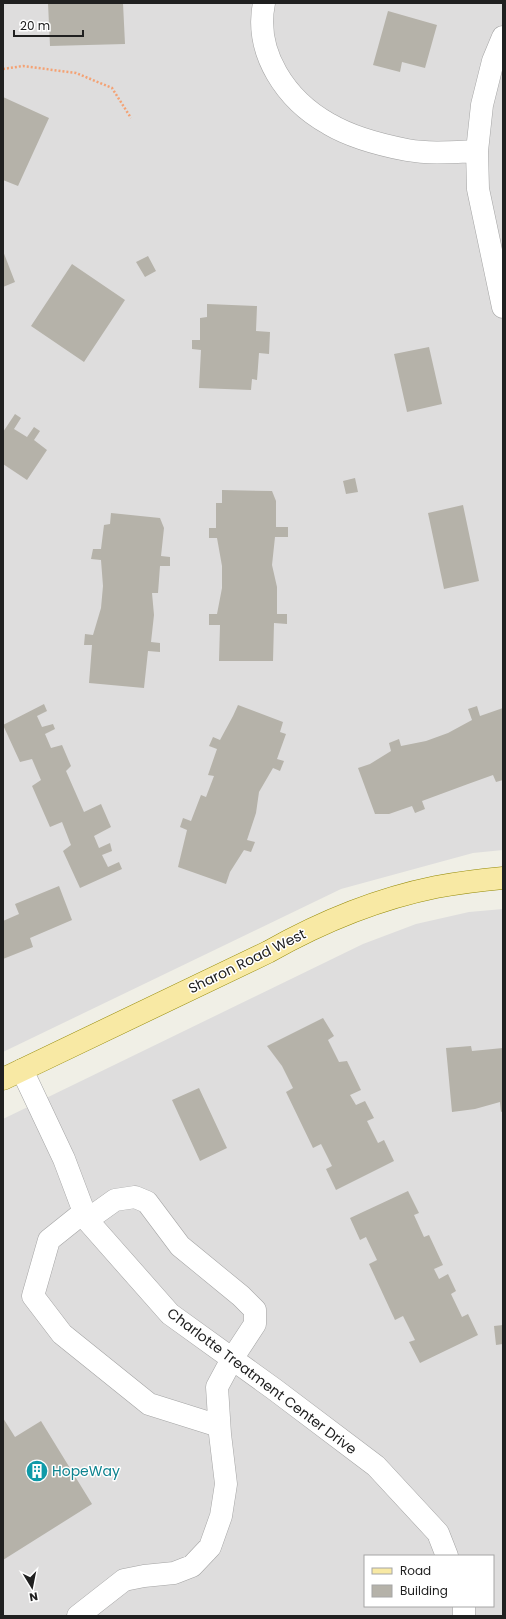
<svg xmlns="http://www.w3.org/2000/svg" width="506" height="1619" viewBox="0 0 506 1619" font-family="Poppins,sans-serif">
	<style>
		.residential { fill: #dedddd; fill-rule: evenodd }
		.building { fill: #b5b2a9 }
		.lines { fill: none; stroke-linecap: round; stroke-linejoin: round }
		.minor-casing { stroke: #a4a4a4; stroke-width: 23 }
		.major-casing { stroke: #948a07; stroke-width: 23 }
		.path { stroke: #f4a274; stroke-width: 2.5; stroke-dasharray: 2 2; stroke-linecap: butt }
		.minor { stroke: #fff; stroke-width: 22 }
		.major { stroke: #f8e9a4; stroke-width: 22 }
		.labels { text-anchor: middle; stroke-width: 3; stroke-linejoin: round; paint-order: stroke }
		.street-label { font-size: 14px; fill: #202020; stroke: #fff }
		.culture-label { font-size: 14px; fill: #0d838f; stroke: #fff; text-anchor: start }
	</style>
	<rect width="100%" height="100%" fill="#f0efe6"/>
	<!-- residential -->
	<path class="residential" d="M3 3H503V850L473 853 341 889 3 1052Z
		M503 909V1616H3V1119L363 944 416 924 469 912ZM365 1556H493V1606H365Z"/>
	<!-- building -->
	<path class="building" d="M48 3H123L125 44 50 46Z
		M388 11 437 25 425 68 402 62 400 72 373 65Z
		M3 97 49 118 18 186 3 180Z
		M3 251 15 282 3 287Z
		M148 256 156 271 145 277 136 262Z
		M72 264 125 300 84 362 31 326Z
		M207 304 257 306 256 331 270 332 269 354 259 353 257 380 252 379 251 390 199 388 201 350 192 349V340H200V318L207 317Z
		M429 347 442 404 407 412 394 354Z
		M15 414 21 418 14 429 27 437 34 427 40 431 34 440 47 450 27 480 3 464V432Z
		M355 478 358 492 346 494 343 481Z
		M222 490 272 491 276 501V527H288V537H275L272 565 277 587V614H287V624L274 623 273 661H219L220 625H209V614H217L222 588V566L217 538H209V528H216V503H222Z
		M463 505 479 581 444 589 428 513Z
		M111 513 160 518 164 528 161 556 170 557V566H160L158 593H152L154 615 151 642 160 643V652L148 651 144 688 89 683 92 645H84L85 634 93 635 101 608 103 586 101 560 91 559 93 549H101L104 525 110 524Z
		M44 704 47 711 37 716 42 727 53 724 55 729 45 734 51 748 62 745 71 766 66 771 84 812 101 804 111 827 94 836 99 848 110 843 112 851 102 855 108 867 119 862 122 869 80 888 63 851 71 845 62 822 50 827 32 786 41 780 32 759 20 762 3 725Z
		M238 705 283 722 280 732 286 734 277 759 284 761 280 771 273 768 259 792 256 813 247 840 255 842 251 852 244 850 230 872 226 884 178 867 187 830 180 827 183 818 191 821 201 795 206 797 214 776 208 775 217 749 209 746 213 737 220 740 233 716Z
		M477 706 480 716 503 708V780L496 782 493 775 468 784 422 801 425 809 415 813 412 806 389 814H375L358 768 370 764 391 751 389 743 399 739 401 746 426 741 448 733 472 720 468 709Z
		M59 886 72 920 30 938 33 947 3 959V921L19 914 15 904Z
		M323 1018 334 1036 328 1040 339 1062 347 1061 361 1090 350 1095 356 1105 365 1101 374 1118 367 1121 378 1143 384 1140 394 1161 336 1190 326 1169 332 1166 321 1144 313 1148 286 1092 293 1088 282 1066 267 1046Z
		M471 1046 472 1051 503 1048V1111L501 1112 500 1102 475 1109 452 1112 446 1048Z
		M199 1088 227 1148 200 1161 172 1100Z
		M408 1191 419 1213 414 1215 424 1237 429 1235 443 1265 434 1269 439 1279 448 1274 456 1291 451 1294 462 1317 468 1314 478 1335 420 1363 409 1342 415 1340 403 1316 395 1320 369 1264 377 1260 366 1237 360 1240 350 1218Z
		M503 1325V1344L496 1345 494 1326Z
		M3 1418 15 1437 41 1421 92 1504 3 1560Z"/>
	<g class="lines">
		<!-- minor casing -->
		<g class="minor-casing">
			<path id="minor" d="M264 3C254 53 286 100 329 124 351 137 381 145 407 150 430 154 453 152 477 151
				M503 37 493 61 482 105 477 151 478 189 503 307
				M22 1070 64 1159 87 1220 170 1314 274 1389 376 1466 438 1533 447 1556
				M84 1212 49 1240 33 1296 62 1334 149 1404 219 1426
				M464 1606V1616
				M78 1616 124 1580 144 1576 174 1573 192 1566 210 1547 221 1516 226 1484 220 1434 217 1387 232 1359 255 1324V1310L241 1296 180 1246 147 1202 135 1197 115 1200 87 1220"/>
		</g>
		<!-- major casing -->
		<g class="major-casing">
			<path id="major" d="M3 1079 268 952C321 922 377 899 436 887 458 883 481 880 503 878"/>
		</g>
		<!-- path -->
		<path class="path" d="M3 69 23 66 76 73 112 88 131 118"/>
		<!-- minor -->
		<use href="#minor" class="minor"/>
		<!-- major -->
		<use href="#major" class="major"/>
	</g>
	<!-- icons -->
	<defs>
		<g id="building-disc" transform="scale(1.15)"><circle r="9.5" fill="#0f9aa8" stroke="#fff"/><path d="M-4-6H4V6H1V3H-1V6H-4ZM-2.5-4.3h1.7v1.8h-1.7ZM.8-4.3h1.7v1.8H.8ZM-2.5-1h1.7V.8h-1.7ZM.8-1h1.7V.8H.8Z" fill="#fff"/></g>
	</defs>
	<g fill-rule="evenodd">
		<use href="#building-disc" x="37" y="1471"/>
	</g>
	<g class="labels">
		<!-- street labels -->
		<g class="street-label">
			<text transform="translate(247 961) rotate(-26)" y="5">Sharon Road West</text>
			<text transform="translate(262 1381) rotate(37)" y="5">Charlotte Treatment Center Drive</text>
		</g>
		<!-- culture labels -->
		<g class="culture-label">
			<text x="52" y="1476">HopeWay</text>
		</g>
	</g>
	<!-- border -->
	<rect width="506" height="1619" fill="none" stroke="#202020" stroke-width="8"/>
	<!-- legend -->
	<rect x="364" y="1555" width="130" height="52" fill="#ffffff" stroke="#a6a6a6"/>
	<rect x="372" y="1568" width="20" height="6" fill="#f8e9a4" stroke="#a6a6a6"/>
	<text x="400" y="1575" font-size="12" fill="#202020">Road</text>
	<rect x="372" y="1585" width="20" height="12" fill="#b5b2a9" stroke="#a6a6a6"/>
	<text x="400" y="1595" font-size="12" fill="#202020">Building</text>
	<!-- north arrow -->
	<g transform="translate(32 1587) rotate(170)" stroke="#ffffff" stroke-width="3" paint-order="stroke">
	<path d="M0-3L7 15L0 10L-7 15Z" fill="#202020"/>
	<text y="-6" font-size="11" font-weight="bold" text-anchor="middle" fill="#202020">N</text>
	</g>
	<!-- scale -->
	<path d="M14 30v6h69v-6" fill="none" stroke="#202020" stroke-width="2"/>
	<text x="20" y="30" font-size="12" fill="#202020" stroke="#ffffff" stroke-width="3" paint-order="stroke">20 m</text>
</svg>
